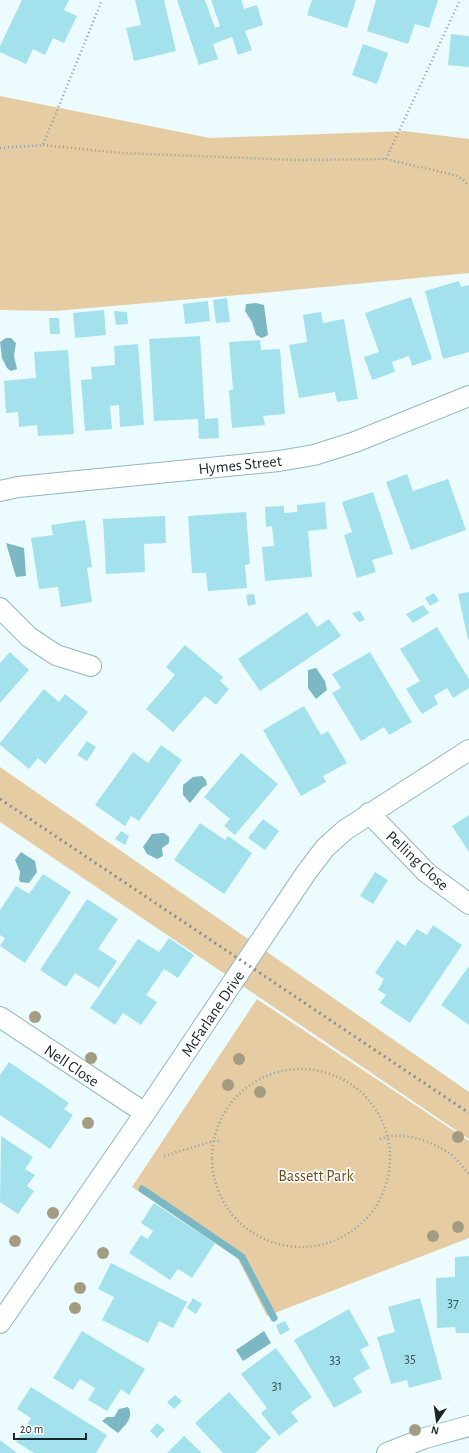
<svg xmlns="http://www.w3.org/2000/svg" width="469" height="1453" viewBox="0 0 469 1453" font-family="'Alegreya Sans',sans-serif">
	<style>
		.green { fill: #e6cca3 }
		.water { fill: #7bb8c3 }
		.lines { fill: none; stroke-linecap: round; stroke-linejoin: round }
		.stream { stroke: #7bb8c3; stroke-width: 7 }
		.building { fill: #a3e2ed }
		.minor-casing { stroke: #92b8bf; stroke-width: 22 }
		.path { stroke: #8e9ea0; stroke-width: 2.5; stroke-dasharray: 1 3; stroke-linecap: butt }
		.minor { stroke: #fff; stroke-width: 20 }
		.rail { stroke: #819193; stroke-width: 3; stroke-dasharray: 2 4; stroke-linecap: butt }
		.tree { fill: #a49c82 }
		.labels { text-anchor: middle; stroke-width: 3.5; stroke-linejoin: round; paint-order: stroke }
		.number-label { font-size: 14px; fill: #3b565b }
		.street-label { font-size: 16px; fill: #18282a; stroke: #fff }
		.park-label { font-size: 16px; fill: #6a4f1d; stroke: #fff }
	</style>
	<rect width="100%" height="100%" fill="#ecfbfe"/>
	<!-- green -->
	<path class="green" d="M0 96 210 138 405 131 469 139V273L262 293 55 311 0 310Z
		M0 767 469 1092V1139L0 822Z
		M257 999 469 1141V1238L267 1316 237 1257 132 1187Z"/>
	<!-- water -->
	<path class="water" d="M256 303 264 305 268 335 262 338 256 335 252 322 245 311 246 304Z
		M6 338H11L16 343 14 356 17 369 11 371 7 368 2 358 0 342Z
		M6 543 24 548 26 576 16 577Z
		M316 668 325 681 327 690 316 699 308 688V670Z
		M202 776 206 780 207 785 202 788 190 803 183 795V785L193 777Z
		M164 833 169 837V843L162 848 163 856 157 859 147 854 143 847 152 834Z
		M21 852 35 861 37 872 29 883 20 882 19 879 20 872 15 860Z
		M264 1331 271 1343 243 1361 236 1350Z
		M128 1407C135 1417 124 1426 118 1433L102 1421 107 1417H114L119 1409Z"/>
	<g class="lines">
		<!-- stream -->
		<path class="stream" d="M142 1189 242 1257 274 1318"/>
	</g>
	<!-- building -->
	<path class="building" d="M22 0H69L64 10 77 16 64 43 53 38 45 55 33 49 26 64 0 52V46Z
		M135 0H164L176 51 134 61 126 28 141 25Z
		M177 0H205L215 28 220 26 211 0H241L244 9 257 5 263 25 245 31 252 50 238 55 232 37 213 44 218 59 199 65Z
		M312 0H356L347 28 307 15Z
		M376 0H438L429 28 415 24 408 44 367 31Z
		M451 34 469 36V67L448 65Z
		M363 44 388 53 377 84 352 75Z
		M459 281 461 287 469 285V352L443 359 425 291Z
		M411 297 432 359 412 366 409 356 392 362 395 372 372 380 364 357 379 352 365 313Z
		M227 298 230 322 216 323 213 300Z
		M208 301 210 321 185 324 183 304Z
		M104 310 106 335 75 338 73 313Z
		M114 311 127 312 128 324 116 325Z
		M321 312 323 323 344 319 358 399 337 402 335 392 299 398 289 345 307 342 303 315Z
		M49 318H59L60 334H50Z
		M200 336 205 419 218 418 219 438 199 439 198 419 154 421 149 339Z
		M260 340 261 350 280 349 285 414 263 416 265 425 232 428 229 390H233L229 342Z
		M138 344 144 425 120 427 119 405 110 406 112 429 85 431 81 380 92 379 91 367 115 365 114 346Z
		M68 350 74 434 38 436 37 425 19 427 18 412 6 413 4 381 36 378 34 352Z
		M407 474 413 491 448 479 466 530 411 550 386 482Z
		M373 492 393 554 372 560 376 572 357 578 344 535 352 532 342 502Z
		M325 502 327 529 308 531 312 577 265 581 262 547 274 546 272 526 266 527 265 507 284 506V513L297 512V505Z
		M246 512 250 564 245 565 247 588 208 591 206 573H192L188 516Z
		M165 516 166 543 144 544 145 572 106 574 103 519Z
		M85 520 92 567 87 568 92 602 61 607 58 587 39 589 31 538 53 535 51 525Z
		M469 592V639H468L458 594Z
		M434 593 439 601 430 606 425 598Z
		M254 594 256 604 248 606 246 595Z
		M423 605 429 613 413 623 406 614Z
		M360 611 365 620 359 622 352 613Z
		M307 612 317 627 329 619 341 636 260 691 238 659Z
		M437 627 469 679V688L453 698 447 688 434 696 438 704 422 714 406 689 420 681 400 649Z
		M185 645 223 677 220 681 229 689 216 705 205 696 173 732 146 709 175 675 166 667Z
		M10 652 29 670 0 703V663Z
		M370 652 412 722 389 735 384 727 361 741 332 693 341 688 332 674Z
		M44 689 59 702 65 694 88 712 45 764 38 758 29 769 0 745V743Z
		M304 706 321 735 328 731 347 763 323 776 326 782 301 796 263 730Z
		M87 741 96 747 87 761 77 755Z
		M161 745 182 760 139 821 131 816 125 826 95 805 133 752 148 763Z
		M241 753 278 784 235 835 224 826 230 819 204 797Z
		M469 815V852L452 826Z
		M263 819 279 831 265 850 248 838Z
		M200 823 225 840 228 836 252 853 224 894 174 860Z
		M121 831 129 836 125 845 115 839Z
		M375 872 388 880 373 904 360 896Z
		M43 874 71 892 25 963 0 946 5 938 0 935V910L16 886 29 894Z
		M87 899 118 919 98 949 117 961 99 988 75 973 66 987 40 970Z
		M433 925 462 945 410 1023 380 1003 386 995 378 990 384 979 375 973 397 940 405 946 417 929 427 935Z
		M169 938 194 955 178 978 164 969 146 995 157 1002 141 1025 123 1013 115 1025 90 1008 138 939 159 952Z
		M469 966V1025L441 1005Z
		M9 1062 69 1103 64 1109 73 1115 50 1149 0 1115V1075Z
		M1 1136 33 1157 25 1169 35 1175 27 1186 34 1191 18 1214 0 1202Z
		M154 1203 215 1243 192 1278 178 1269 170 1280 129 1253 141 1235 148 1239 153 1231 141 1223Z
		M469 1256V1333H456L455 1327 437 1328 436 1278 455 1277V1257Z
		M111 1263 187 1302 173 1328 159 1321 148 1343 102 1320 114 1297 98 1289Z
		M193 1298 202 1304 196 1314 187 1308Z
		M420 1298 442 1379 409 1388 407 1380 391 1384 377 1337 395 1332 388 1307Z
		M349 1309 369 1345 360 1350 370 1368 353 1378 362 1392 334 1408 294 1340Z
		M285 1321 290 1330 280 1335 276 1325Z
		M82 1331 145 1369 129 1395 121 1389 107 1411 88 1400 95 1388 80 1379 73 1390 53 1378Z
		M276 1348 312 1397 291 1412 298 1421 279 1436 261 1413 267 1408 241 1374Z
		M31 1387 107 1435 96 1453H34L16 1442 31 1418 17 1409Z
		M229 1392 271 1438 255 1453H223L195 1423Z
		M175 1395 182 1401 174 1409 167 1402Z
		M157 1423 165 1430 157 1438 150 1431Z
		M184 1436 202 1453H167Z
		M0 1440 17 1453H0Z"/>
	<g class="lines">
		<!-- minor casing -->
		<g class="minor-casing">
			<path id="minor" d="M0 491 18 487 279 461 314 455 355 442 469 396
				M0 608 29 637 56 655 91 666
				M369 813 427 873 469 904
				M0 1017 145 1113
				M0 1323 145 1113 306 873 325 848 345 830 469 750
				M387 1453 425 1438 469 1426"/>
		</g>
		<!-- path -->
		<path class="path" d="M43 145 121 153 296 160 386 159 458 176 469 185
			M0 148 43 145 102 0
			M386 159 460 0
			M212 1158a89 89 0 1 1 178 0a89 89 0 1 1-178 0Z
			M380 1139C401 1130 431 1141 449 1153 456 1158 463 1167 469 1174
			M164 1156 213 1141H222"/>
		<!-- minor -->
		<use href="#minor" class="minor"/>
		<!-- rail -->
		<path class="rail" d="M0 799 469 1113"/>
	</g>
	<!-- trees -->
	<g class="tree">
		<circle cx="35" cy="1017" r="6"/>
		<circle cx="91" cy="1058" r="6"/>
		<circle cx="239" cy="1059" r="6"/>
		<circle cx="228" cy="1085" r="6"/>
		<circle cx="260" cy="1092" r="6"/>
		<circle cx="88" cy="1123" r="6"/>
		<circle cx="458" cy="1137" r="6"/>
		<circle cx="53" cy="1213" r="6"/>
		<circle cx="458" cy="1227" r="6"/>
		<circle cx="433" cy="1236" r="6"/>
		<circle cx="15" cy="1241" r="6"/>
		<circle cx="103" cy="1253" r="6"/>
		<circle cx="80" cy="1288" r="6"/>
		<circle cx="75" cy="1308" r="6"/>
		<circle cx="415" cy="1430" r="6"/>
	</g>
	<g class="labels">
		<!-- number labels -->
		<g class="number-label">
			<text x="453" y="1307">37</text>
			<text x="410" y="1363">35</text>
			<text x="335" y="1364">33</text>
			<text x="277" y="1390">31</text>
		</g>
		<!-- street labels -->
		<g class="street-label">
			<text transform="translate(240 464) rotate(-6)" y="6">Hymes Street</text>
			<text transform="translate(418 860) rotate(43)" y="6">Pelling Close</text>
			<text transform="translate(212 1013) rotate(-56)" y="6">McFarlane Drive</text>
			<text transform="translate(72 1065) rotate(34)" y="6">Nell Close</text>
		</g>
		<!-- park labels -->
		<g class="park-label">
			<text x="316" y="1181">Bassett Park</text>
		</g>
	</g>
	<!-- north arrow -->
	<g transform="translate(437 1421) rotate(193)" stroke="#ffffff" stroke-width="3" paint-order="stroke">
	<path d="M0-3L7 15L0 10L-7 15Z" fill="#18282a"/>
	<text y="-6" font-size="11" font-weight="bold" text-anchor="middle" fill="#18282a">N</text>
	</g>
	<!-- scale -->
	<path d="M14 1433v6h72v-6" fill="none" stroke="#18282a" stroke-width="2"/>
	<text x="20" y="1433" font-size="12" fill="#18282a" stroke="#ffffff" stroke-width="3" paint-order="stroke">20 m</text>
</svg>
